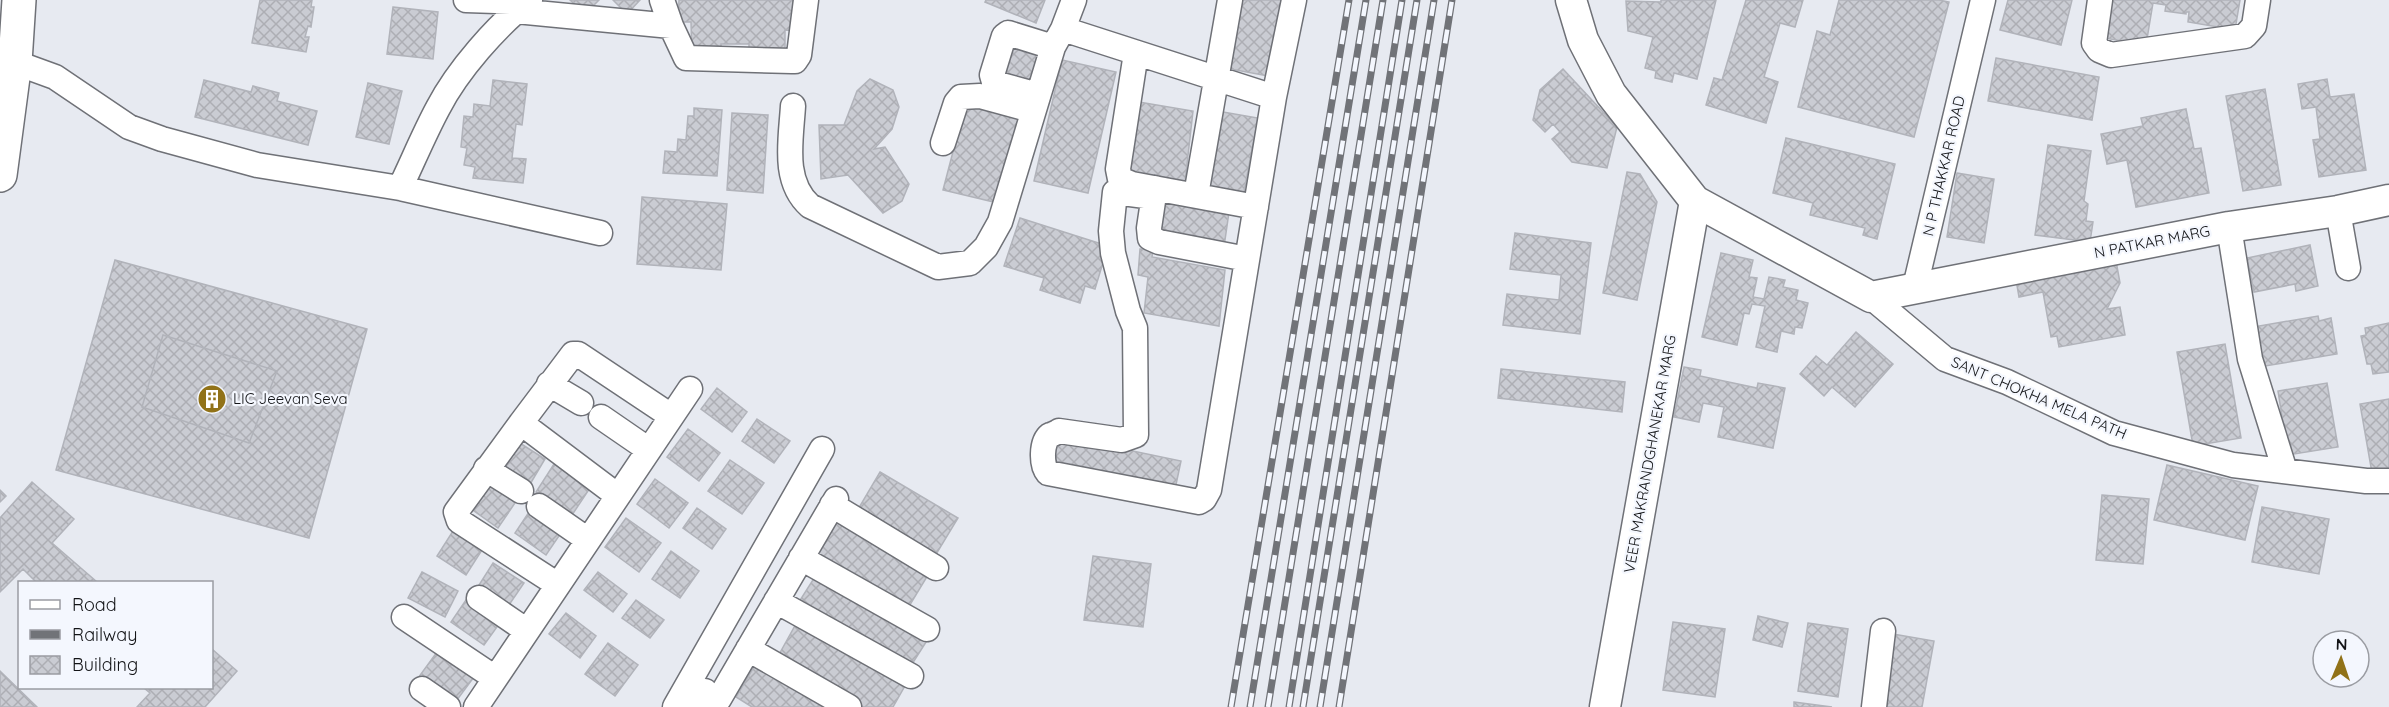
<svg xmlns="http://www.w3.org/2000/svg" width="2389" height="707" viewBox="0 0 2389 707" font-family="Quicksand,sans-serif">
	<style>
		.building { fill: url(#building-cross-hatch); stroke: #b1b3ba; stroke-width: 1.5 }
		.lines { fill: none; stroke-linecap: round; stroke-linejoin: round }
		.minor-casing { stroke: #6f7177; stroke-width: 27 }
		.tertiary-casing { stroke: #6f7177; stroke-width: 33 }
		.primary-casing { stroke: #6f7177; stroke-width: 36 }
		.minor { stroke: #fff; stroke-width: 24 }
		.tertiary { stroke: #fff; stroke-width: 30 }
		.primary { stroke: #fff; stroke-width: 33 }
		.rail-casing { stroke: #717378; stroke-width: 7 }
		.rail { stroke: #f4f7fe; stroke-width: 4.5; stroke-dasharray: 14; stroke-linecap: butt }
		.labels { text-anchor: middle; stroke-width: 4.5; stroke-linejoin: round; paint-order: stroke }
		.street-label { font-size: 15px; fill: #131417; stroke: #f4f7fe }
		.poi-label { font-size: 15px; fill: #131417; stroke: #f4f7fe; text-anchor: start }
	</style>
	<defs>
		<pattern id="building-cross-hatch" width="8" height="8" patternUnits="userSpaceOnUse" patternTransform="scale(1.5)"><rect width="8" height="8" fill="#caccd3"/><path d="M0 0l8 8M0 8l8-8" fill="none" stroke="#adaeb4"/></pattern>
	</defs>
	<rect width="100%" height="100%" fill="#e7eaf1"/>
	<!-- building -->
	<path class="building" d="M260 0H312L311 7H314L311 27 308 26 305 37H309L306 52 252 43Z
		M570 0H599L585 14Z
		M613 0H640L627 14Z
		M679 0H799V31L785 30V56H749V44H721V57H692L691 22H678Z
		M986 0H1045L1036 23 985 2Z
		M1238 0H1287L1273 77 1225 68Z
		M1661 0H1716L1697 79 1674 73 1672 82 1655 78 1656 71 1645 68 1653 37 1628 31 1626 1 1661 2Z
		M1746 0H1803L1795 27 1780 23 1764 77 1778 82 1766 123 1706 105 1714 78 1722 80Z
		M1839 0H1939L1949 2 1914 137 1798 107 1817 31 1830 35Z
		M2008 0H2072L2061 45 2000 30Z
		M2110 0H2240L2235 30 2188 22 2189 12H2186V14L2165 11 2166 5 2153 3 2146 45 2104 38Z
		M393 7 438 12 433 59 387 54Z
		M1014 38 1050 51 1035 94 999 82Z
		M1996 58 2099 77 2092 120 1988 101Z
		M1062 60 1116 72 1088 193 1034 181Z
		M1563 69 1617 127 1607 168 1572 162 1552 139 1560 132 1553 124 1545 132 1533 120 1540 90Z
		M870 79 893 90 899 107 892 129 874 149 885 147 909 184 902 201 883 213 848 175 821 179 819 125H844L857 91Z
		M2327 79 2330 97 2354 94 2366 170 2319 177 2313 140 2320 139 2316 107 2302 109 2298 84Z
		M204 80 251 92 253 86 279 93 277 101 317 111 308 145 195 117Z
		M493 80 527 84 522 125 516 124 512 158 526 159 523 183 473 178 475 167 464 165 467 148 461 147 464 116 473 117 474 104 490 106Z
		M368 83 402 91 389 144 356 137Z
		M2265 89 2281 185 2243 191 2226 96Z
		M1133 101 1193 111 1185 182 1123 174Z
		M966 102 1020 115 998 203 943 190Z
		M694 108 722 110 717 176 663 173 665 151 677 152 678 139 686 140 688 116H694Z
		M2186 109 2194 149 2201 148 2209 193 2136 207 2127 160 2107 164 2101 134 2143 126 2141 118Z
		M1223 112 1258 118 1243 197 1208 190Z
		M732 113 768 115 763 193 727 190Z
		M1786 138 1895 164 1877 239 1863 235 1865 228 1810 215 1813 203 1773 193Z
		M2048 145 2091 151 2084 201 2088 204 2086 221 2093 222 2090 242 2035 235Z
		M1627 172 1640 174 1657 202 1637 300 1603 293Z
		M1957 173 1994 179 1984 243 1947 237Z
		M642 197 727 204 721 270 637 264Z
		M1160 199 1229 212 1224 247 1155 235Z
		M1020 218 1108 246 1095 289 1085 286 1080 303 1040 290 1044 278 1004 266Z
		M1515 233 1591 243 1580 334 1503 325 1507 294 1559 300 1561 275 1510 269Z
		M2310 245 2318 286 2296 291 2295 284 2254 292 2247 258Z
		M1140 249 1153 250 1152 257 1225 270 1219 326 1144 313 1148 277 1138 275Z
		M1721 253 1753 260 1749 277 1757 278 1753 297 1764 299 1769 277 1785 280 1783 287 1798 290 1796 300 1808 303 1802 328 1795 327 1794 334 1781 331 1777 352 1756 347 1765 306 1752 304 1749 314 1744 313 1737 345 1702 337Z
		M115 260 367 329 309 538 56 470Z
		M2116 261 2120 283 2107 309 2120 307 2125 335 2059 347 2057 336 2051 337 2043 292 2019 297 2015 274Z
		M2318 316 2319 321 2331 318 2337 354 2259 367 2253 327Z
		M2389 323V372L2373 374 2371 364H2367L2361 336 2366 335 2365 328Z
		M1856 332 1893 364 1855 407 1832 387 1824 396 1800 374 1816 356 1827 365Z
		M163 335 277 371 249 443 142 407Z
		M2225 344 2241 438 2193 446 2177 352Z
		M1684 367 1701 370 1700 376 1757 388 1758 383 1785 388 1773 448 1718 437 1724 407 1703 403 1699 422 1674 417Z
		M1501 369 1625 382 1622 412 1498 398Z
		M2327 383 2338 447 2288 455 2278 391Z
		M717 388 747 412 732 432 701 409Z
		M2389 399V470L2372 473 2360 404Z
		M757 419 790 441 774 463 742 441Z
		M688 429 720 453 699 481 667 457Z
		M1056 435 1181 461 1174 494 1049 469Z
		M515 440 545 459 529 486 498 468Z
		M730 460 764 483 742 514 708 491Z
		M554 464 590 488 572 515 536 492Z
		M2167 465 2258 486 2245 540 2154 520Z
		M880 472 958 518 935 556 857 511Z
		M485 479 517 500 498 528 467 506Z
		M655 479 688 503 669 528 637 504Z
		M32 482 74 519 52 543 97 582H36L23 569 0 592V518Z
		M0 490 6 496 0 502Z
		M2102 495 2149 499 2143 564 2096 560Z
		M2262 507 2329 519 2319 574 2252 562Z
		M697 508 726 529 712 549 683 528Z
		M529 512 561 533 546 555 515 533Z
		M626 518 661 543 639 572 605 547Z
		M836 519 928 575 905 613 813 557Z
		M453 531 482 550 466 575 437 556Z
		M671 551 699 571 680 598 652 579Z
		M1093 556 1151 564 1143 627 1084 620Z
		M493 563 524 583 509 605 479 585Z
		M422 572 458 591 445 617 408 598Z
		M598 572 627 594 613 612 584 590Z
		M818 572 928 639 907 672 797 605Z
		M468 597 502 620 484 645 451 622Z
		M636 600 664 620 650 638 622 618Z
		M566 613 596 636 580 658 549 634Z
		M1758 616 1788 623 1782 647 1753 640Z
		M797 622 906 684 893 707H859L776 660Z
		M1673 622 1725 629 1715 697 1663 690Z
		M1808 623 1848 629 1838 697 1798 691Z
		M1893 634 1934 641 1922 707H1880Z
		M608 643 638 665 615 696 585 674Z
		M212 649 237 671 205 707H137L150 693 144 688H212Z
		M437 652 474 677 454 704 418 678Z
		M758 660 835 707H752L736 697Z
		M0 671 37 707H0Z
		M1794 702 1832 707H1794Z"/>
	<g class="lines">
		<!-- minor casing -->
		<g class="minor-casing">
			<path id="minor" d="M466 0 528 2
				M662 0 671 26 686 58 792 61H795L799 55 806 0
				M2100 0 2094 43 2099 50 2111 55 2245 36 2254 26 2258 0
				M516 11 671 26
				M1063 29 1274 97 1209 490 1204 499 1199 502 1048 473C1041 465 1041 442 1050 435 1051 435 1058 432 1059 431L1122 440 1136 435 1135 328 1128 311 1113 253 1111 231 1115 192 1153 197
				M1136 53 1118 169 1120 179 1132 184 1256 207
				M0 57 55 77 129 127 162 139 257 165 400 188 600 233
				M1038 95 998 84 994 82 992 75 1004 36 1008 33 1053 47
				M1274 97 1294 0
				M793 106C791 140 782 181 810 206L938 267 970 263 986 247 1000 222 1053 47 1063 29 1074 0
				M943 143 956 103 961 97 980 96 1024 108
				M400 188C413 161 424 134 438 108 457 71 497 25 530 0
				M1155 188 1149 228 1150 238 1159 242 1247 259
				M1196 195 1230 0
				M2338 211 2348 268
				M2229 227 2250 359 2285 471
				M1915 287 1983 0
				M1871 297 1945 359 2007 382 2114 433 2233 465 2366 481H2389
				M549 384 581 403
				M601 417 649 450
				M521 423 573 354H578L671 416
				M486 469 521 491
				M832 505 936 568
				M539 506 588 540
				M801 558 927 629
				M558 585 459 521 456 512 521 423 618 496
				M479 598 527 631
				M776 601 911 676
				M404 617 495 678
				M748 649 849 707
				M422 689 448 707
				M719 699 836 499
				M476 707 690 389
				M675 707 822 449
				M696 707 705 691
				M1874 707 1883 631"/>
		</g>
		<!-- tertiary casing -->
		<g class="tertiary-casing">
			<path id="tertiary" d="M1571 0 1583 40 1611 94 1695 201 1871 297 2229 227 2338 211 2389 200
				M1605 707 1695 201"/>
		</g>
		<!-- primary casing -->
		<g class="primary-casing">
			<path id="primary" d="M0 175 15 62 19 0"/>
		</g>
		<!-- minor -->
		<use href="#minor" class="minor"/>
		<!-- tertiary -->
		<use href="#tertiary" class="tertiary"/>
		<!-- primary -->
		<use href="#primary" class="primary"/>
		<!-- rail casing -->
		<g class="rail-casing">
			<path id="rail" d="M1231 707 1349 0
				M1250 707 1366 0
				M1268 707 1383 0
				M1289 707 1402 0
				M1303 707 1417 0
				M1320 707 1434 0
				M1339 707 1452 0"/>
		</g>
		<!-- rail -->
		<use href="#rail" class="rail"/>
	</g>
	<!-- icons -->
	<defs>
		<g id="building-disc" transform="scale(1.5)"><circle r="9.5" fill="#917218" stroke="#f4f7fe"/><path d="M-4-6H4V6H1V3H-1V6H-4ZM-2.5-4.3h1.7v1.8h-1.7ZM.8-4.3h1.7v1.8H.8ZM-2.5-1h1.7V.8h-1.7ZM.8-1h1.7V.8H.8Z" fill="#fff"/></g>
	</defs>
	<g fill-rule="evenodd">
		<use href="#building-disc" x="212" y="399"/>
	</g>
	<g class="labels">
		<!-- street labels -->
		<g class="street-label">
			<text transform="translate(1944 166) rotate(-77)" y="5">N P THAKKAR ROAD</text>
			<text transform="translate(2152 242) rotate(-11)" y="5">N PATKAR MARG</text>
			<text transform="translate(2039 398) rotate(23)" y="5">SANT CHOKHA MELA PATH</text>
			<text transform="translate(1650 454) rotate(-80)" y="5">VEER MAKRANDGHANEKAR MARG</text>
		</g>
		<!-- poi labels -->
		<g class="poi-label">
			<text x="233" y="404">LIC Jeevan Seva</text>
		</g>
	</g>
	<!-- legend -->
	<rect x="18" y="581" width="195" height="108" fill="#f4f7fe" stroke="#9a9ca2" stroke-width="1.5"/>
	<rect x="30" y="600" width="30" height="9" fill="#ffffff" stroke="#9a9ca2" stroke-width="1.5"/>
	<text x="72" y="611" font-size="18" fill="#131417">Road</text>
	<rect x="30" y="630" width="30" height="9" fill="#717378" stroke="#9a9ca2" stroke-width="1.5"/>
	<text x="72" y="641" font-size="18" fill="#131417">Railway</text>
	<rect x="30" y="656" width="30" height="18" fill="url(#building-cross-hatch)" stroke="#9a9ca2" stroke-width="1.5"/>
	<text x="72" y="671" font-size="18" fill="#131417">Building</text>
	<!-- north arrow -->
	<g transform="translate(2341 659) rotate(2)"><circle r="28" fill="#f4f7fe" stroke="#9a9ca2" stroke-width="1.5"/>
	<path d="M0-4.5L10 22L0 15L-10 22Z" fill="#917218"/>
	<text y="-9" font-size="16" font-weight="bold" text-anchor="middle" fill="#131417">N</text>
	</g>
</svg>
